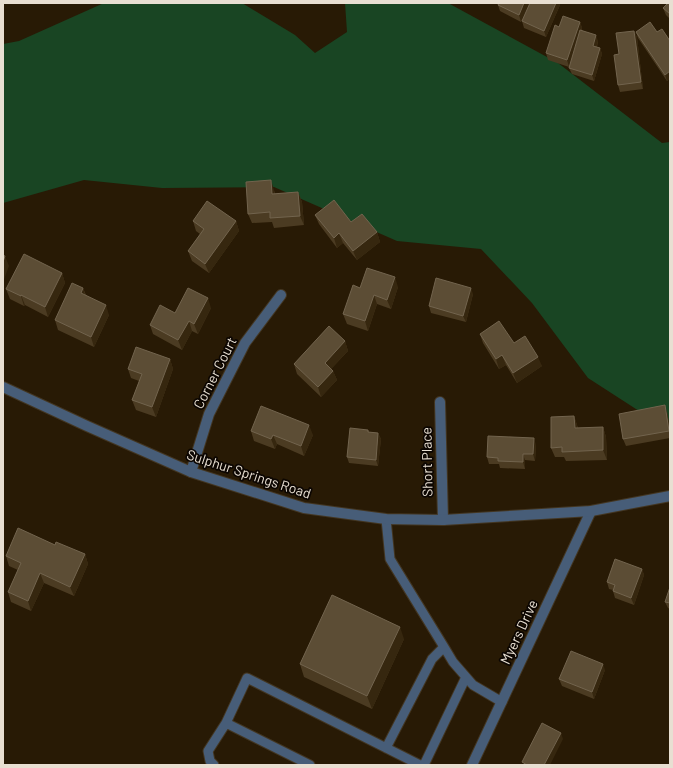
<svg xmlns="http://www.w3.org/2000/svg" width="673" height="768" viewBox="0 0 673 768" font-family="Barlow,sans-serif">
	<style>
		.green { fill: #194523 }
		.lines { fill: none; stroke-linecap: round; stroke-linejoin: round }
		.service-casing { stroke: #433622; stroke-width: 11 }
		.minor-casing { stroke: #433622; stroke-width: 12 }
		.tertiary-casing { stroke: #433622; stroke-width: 12 }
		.service { stroke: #475d78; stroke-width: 9 }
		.minor { stroke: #475d78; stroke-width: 10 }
		.tertiary { stroke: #475d78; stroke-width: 10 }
		.wall { fill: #4b3b22 }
		.shaded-wall { fill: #36270f }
		.building { fill: #5c4d35; stroke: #72644e }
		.labels { text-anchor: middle; stroke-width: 3.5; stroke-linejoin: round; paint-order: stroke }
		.street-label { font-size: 14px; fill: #e8dfd2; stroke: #0c0602 }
	</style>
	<rect width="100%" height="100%" fill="#281a05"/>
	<!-- green -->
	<path class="green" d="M104 3H242L295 35 315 53 347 32 345 3H448L558 63 662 143 670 142V431L588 378 532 303 481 249 397 241 274 187 162 188 84 180 3 203V44L19 41Z"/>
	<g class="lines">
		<!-- service casing -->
		<g class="service-casing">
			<path id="service" d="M386 519 390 559 444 647 453 662 473 685 502 702
				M386 748 432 659 444 647
				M214 765 210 761 208 751 226 723
				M310 765 226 723 247 678 420 765
				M424 765 466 677"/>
		</g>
		<!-- minor casing -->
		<g class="minor-casing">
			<path id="minor" d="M440 402 443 520
				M191 472 209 414 245 343 281 295
				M472 765 591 511"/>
		</g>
		<!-- tertiary casing -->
		<g class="tertiary-casing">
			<path id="tertiary" d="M3 387 87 426 191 472 304 508 386 519 443 520 591 511 670 496"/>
		</g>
		<!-- service -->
		<use href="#service" class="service"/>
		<!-- minor -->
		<use href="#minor" class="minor"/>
		<!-- tertiary -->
		<use href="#tertiary" class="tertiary"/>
	</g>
	<!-- wall -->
	<path class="wall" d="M530 3 521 22 500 11 498 5Z
		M530 3H560V5L546 37 524 28 522 21Z
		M670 3V19L666 15 663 8Z
		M580 22 582 28V30L598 41 597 47 600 48 602 54 594 81 572 74 569 68 572 59 569 67 548 60 546 53 559 27Z
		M634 31 637 37 643 89 620 92 618 85Z
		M636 32 670 41V79L667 81 638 38Z
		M274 190 275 194 298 192 302 202 304 225 274 228 272 222 252 223 248 214Z
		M315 215 351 222 377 232 380 242 357 260 343 243 337 248 319 224Z
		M193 221H236L239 231 209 273 192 261 188 251 200 234 196 231Z
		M62 273 65 283 48 317 25 305 24 306 10 299 6 289Z
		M398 287 391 309 377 304 368 331 347 324 343 314 360 288Z
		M83 288 86 295 109 315 94 347 58 330 55 320Z
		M473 294 466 322 431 313 429 306Z
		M211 308 198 334 192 331 182 350 153 334 150 325 175 313Z
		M480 334 514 343 542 366 517 383 506 365 499 369 483 343Z
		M345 341 348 351 331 369 333 371 337 380 321 397 297 374 294 364Z
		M170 359 173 369 156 417 136 410 132 400 139 381 131 378 128 369Z
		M667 412 670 428V438L626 446 623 439Z
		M574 416 578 428 603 427 606 437 607 460 566 461 564 457H555L551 448Z
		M368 430 369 432 378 433 381 439 378 466 349 463 347 457Z
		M251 431 313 435 304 456 277 444 275 449 254 441Z
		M536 445 535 461 525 460V469L500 468 499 464H489L487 457Z
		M55 545 85 554 88 564 74 596 44 583 31 611 11 602 8 592 18 570 9 566 6 556Z
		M642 569 644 575 634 605 615 598 613 591V590L609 589 607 582Z
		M670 587V609L668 608 665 602Z
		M404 639 372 709 304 677 300 664Z
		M605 670 594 699 562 686 559 679Z"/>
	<!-- shaded-wall -->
	<path class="shaded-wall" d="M524 3H530L521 22 519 15Z
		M556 3H560V5L546 37 544 31Z
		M580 22 582 28 569 67 567 60Z
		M634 31 637 37 643 89 641 82Z
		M596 35 598 41 595 52 593 46Z
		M600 48 602 54 594 81 592 75Z
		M670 71V79L667 81 665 75Z
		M271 180 274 190 275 204 272 194Z
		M298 192 302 202 304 225 300 216Z
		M236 221 239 231 209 273 205 264Z
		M377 232 380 242 357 260 353 251Z
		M339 233 343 243 337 248 334 238Z
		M5 256 9 266 3 282V262Z
		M62 273 65 283 48 317 45 307Z
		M395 277 398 287 391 309 387 300Z
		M83 288 86 298 81 293Z
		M471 288 473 294 466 322 463 316Z
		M21 295 25 305 24 306 21 296Z
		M374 295 377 304 368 331 365 321Z
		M208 298 211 308 198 334 194 324Z
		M106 305 109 315 94 347 91 337Z
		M189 321 192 331 182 350 178 340Z
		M345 341 348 351 328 372 325 363Z
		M502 355 506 365 499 369 496 359Z
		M538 357 542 366 517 383 513 373Z
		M170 359 173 369 156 417 152 407Z
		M333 371 337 380 321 397 318 387Z
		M665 405 667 412 670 428V432Z
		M574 416 577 425 578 438 575 428Z
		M309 425 313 435 304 456 301 446Z
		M603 427 606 437 607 460 603 450Z
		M378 433 381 439 378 466 376 460Z
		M273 435 277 444 275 449 271 439Z
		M534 438 536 445 535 461 533 454Z
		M523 454 525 460V469L523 462Z
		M85 554 88 564 74 596 70 587Z
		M642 569 644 575 634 605 631 598Z
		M40 573 44 583 31 611 28 601Z
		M400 627 404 639 372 709 367 696Z
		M603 664 605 670 594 699 592 692Z
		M561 733 563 739 550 765H544Z"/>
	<!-- building -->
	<path class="building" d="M499 3H524L519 15 498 5Z
		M530 3H556L544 31 522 21Z
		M668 3H670V14L663 8Z
		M563 16 580 22 567 60 546 53 555 25 559 27Z
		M650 22 657 32 662 29 670 41V71L665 75 636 32Z
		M580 30 596 35 593 46 600 48 592 75 569 68Z
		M634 31 641 82 618 85 614 55 619 54 616 33Z
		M271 180 272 194 298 192 300 216 270 218V212L248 214 246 182Z
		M334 200 351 222 362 214 377 232 353 251 339 233 334 238 315 215Z
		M207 201 236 221 205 264 188 251 204 229 193 221Z
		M24 254 62 273 45 307 21 295V296L6 289Z
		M3 255 5 256 3 262Z
		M367 268 395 277 387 300 374 295 365 321 343 314 353 285 360 288Z
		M436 278 471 288 463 316 429 306Z
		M72 283 83 288 81 293 106 305 91 337 55 320Z
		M188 288 208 298 194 324 189 321 178 340 150 325 160 305 175 313Z
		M499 321 514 343 525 336 538 357 513 373 502 355 496 359 480 334Z
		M329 326 345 341 325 363 333 371 318 387 294 364Z
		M136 347 170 359 152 407 132 400 142 374 128 369Z
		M665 405 669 431 623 439 619 414Z
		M261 406 309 425 301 446 273 435 271 439 251 431Z
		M574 416 575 428 603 427V450L562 452V447L551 448V417Z
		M350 428 368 430V432L378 433 376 460 347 457Z
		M488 436 534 438 533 454H523V462L498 461V458L487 457Z
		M18 528 55 545 56 542 85 554 70 587 40 573 28 601 8 592 21 563 6 556Z
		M615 559 642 569 631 598 613 591 615 585 607 582Z
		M670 587V603L665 602Z
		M332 595 400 627 367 696 300 664Z
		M571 651 603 664 592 692 559 679Z
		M542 723 561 733 544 765H527L522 762Z"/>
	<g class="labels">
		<!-- street labels -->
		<g class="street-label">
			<text transform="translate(215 373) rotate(-63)" y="5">Corner Court</text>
			<text transform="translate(427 462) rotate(-91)" y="5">Short Place</text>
			<text transform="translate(249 474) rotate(18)" y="5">Sulphur Springs Road</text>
			<text transform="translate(519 632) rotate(-65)" y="5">Myers Drive</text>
		</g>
	</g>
	<!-- border -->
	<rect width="673" height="768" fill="none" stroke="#e8dfd2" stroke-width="8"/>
</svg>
